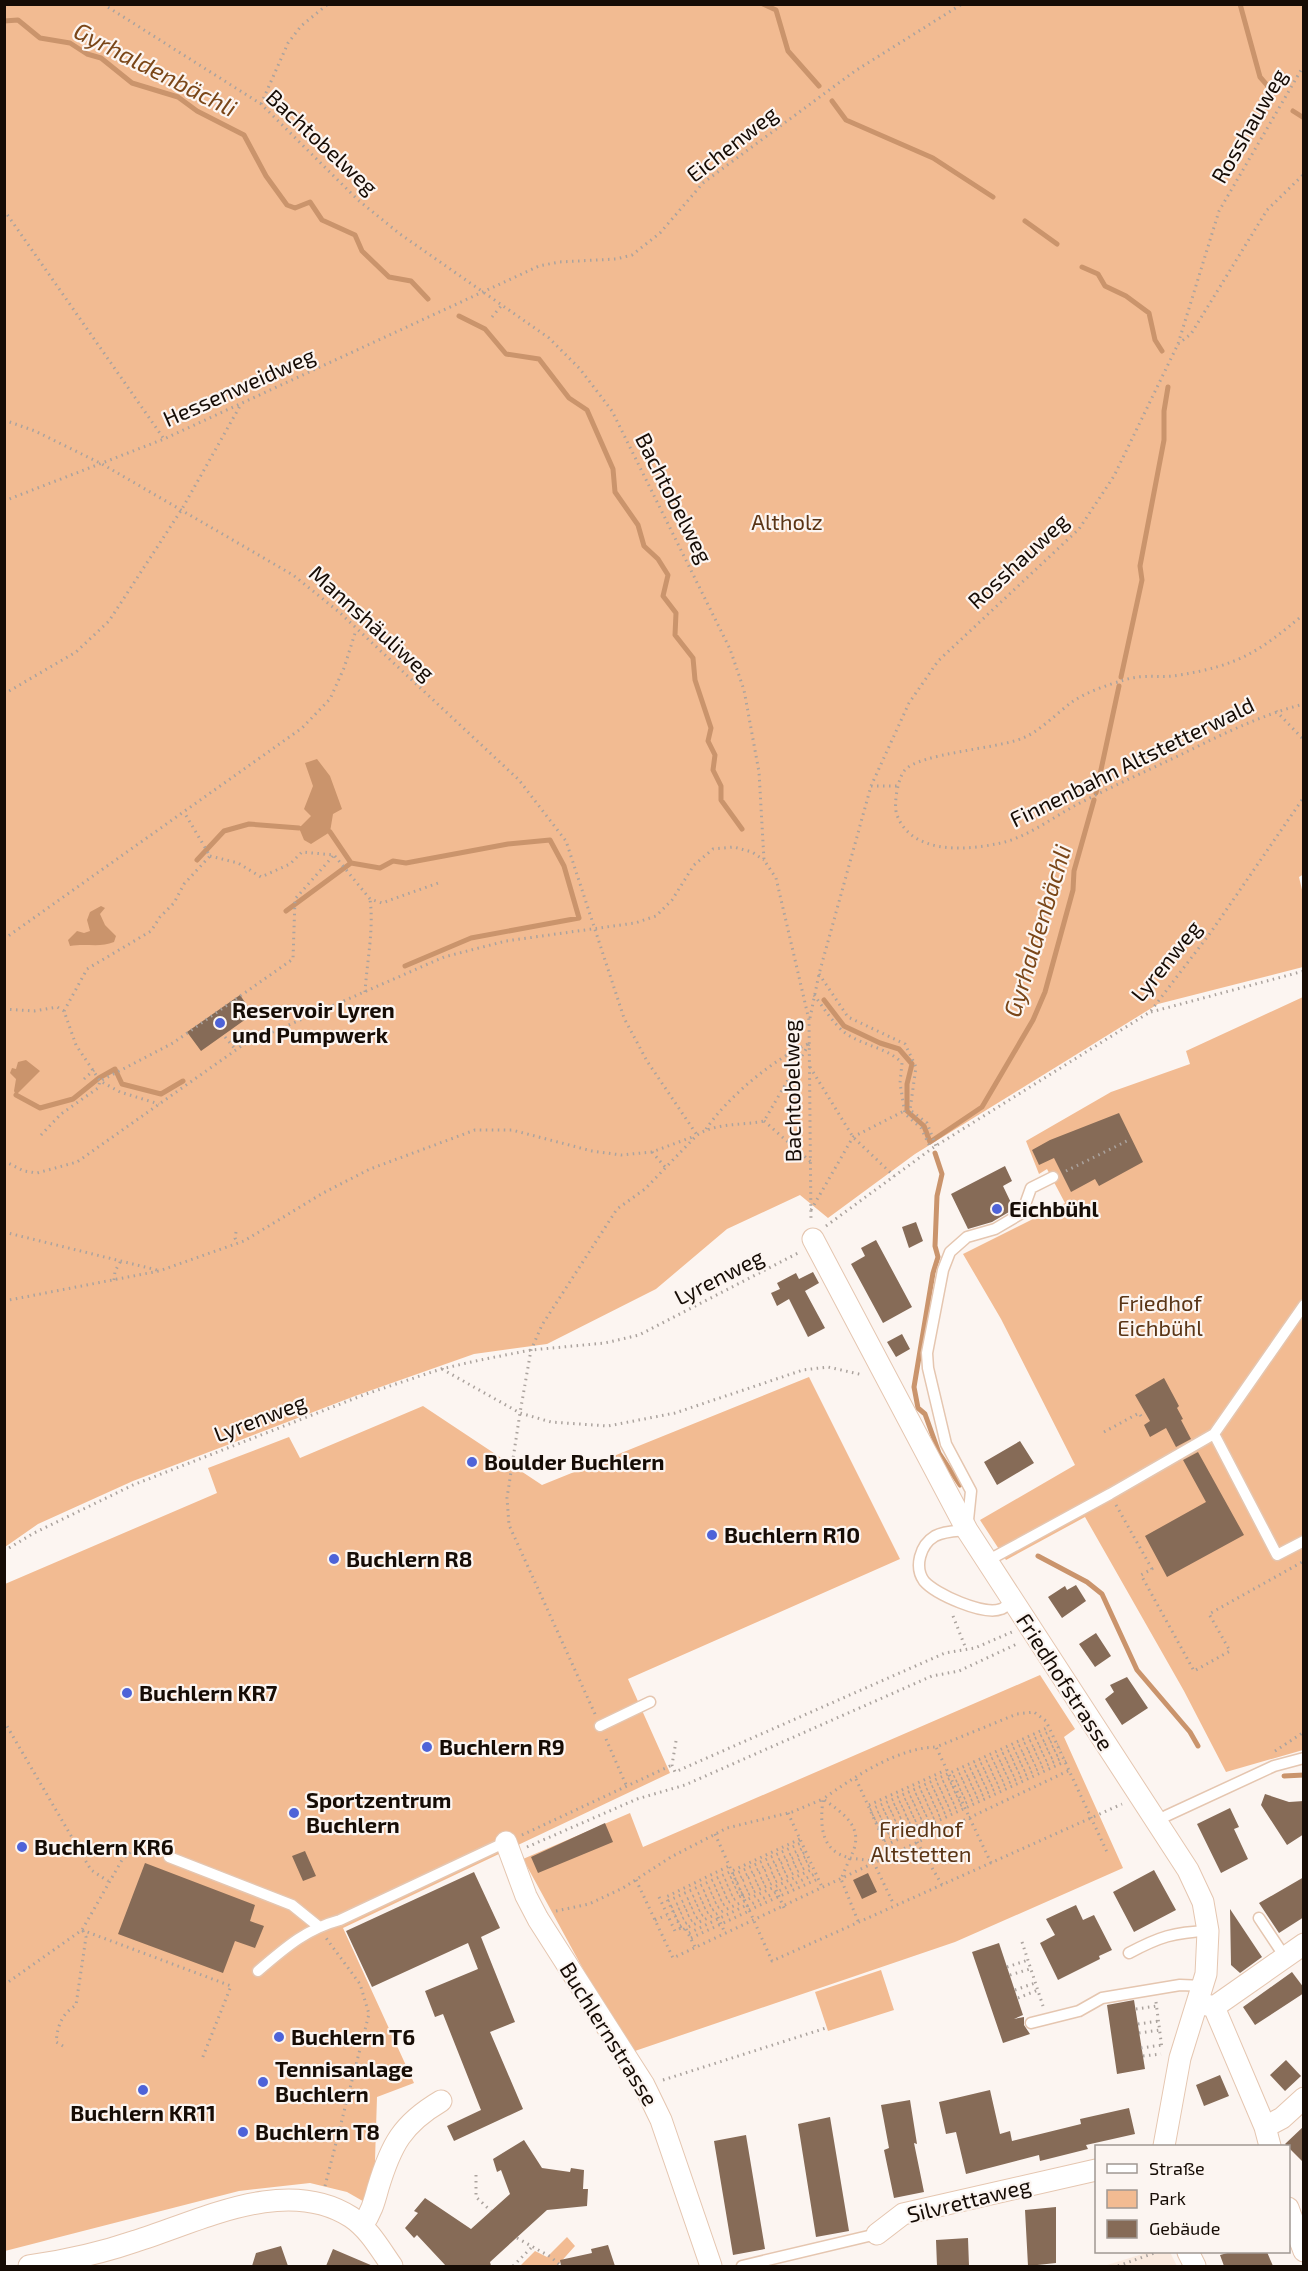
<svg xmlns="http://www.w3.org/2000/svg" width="1308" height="2271" viewBox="0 0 1308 2271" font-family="'Exo 2',sans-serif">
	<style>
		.built { fill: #faeadf }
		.green { fill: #f2bb92 }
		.water { fill: #ca946c }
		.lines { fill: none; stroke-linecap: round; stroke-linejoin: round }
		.stream { stroke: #ca946c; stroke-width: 5 }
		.building { fill: #866b57 }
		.lane-casing { stroke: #e5c6b0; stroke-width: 13 }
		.street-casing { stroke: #e5c6b0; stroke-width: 23 }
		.path { stroke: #aba39e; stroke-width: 3; stroke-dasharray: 1.5 4.5; stroke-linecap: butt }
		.lane { stroke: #fff; stroke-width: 10 }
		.street { stroke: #fff; stroke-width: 21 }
		.poi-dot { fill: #4e63d8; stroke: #fcf5f1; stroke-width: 2 }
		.labels { text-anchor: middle; stroke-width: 4.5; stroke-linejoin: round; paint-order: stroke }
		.street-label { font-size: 22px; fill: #160c05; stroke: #fcf5f1 }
		.park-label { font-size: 22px; fill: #5a3516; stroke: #fcf5f1 }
		.poi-label { font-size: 22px; font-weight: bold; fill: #160c05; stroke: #fcf5f1; text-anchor: start }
		.water-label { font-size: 24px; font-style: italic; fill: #7a4618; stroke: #fcf5f1 }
	</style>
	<rect width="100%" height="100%" fill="#fcf5f1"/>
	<!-- built -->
	<path class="built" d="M1149 2252H1170L1177 2266H1104Z"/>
	<!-- green -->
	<path class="green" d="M5 5H1303L1304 874 1299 877 1303 894V967L1158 1004 915 1154 828 1218 800 1195 727 1229 656 1289 547 1344 474 1354 355 1396 133 1481 38 1524 5 1547Z
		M1303 997V1750L1226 1772 1184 1691 1085 1517 1006 1560 980 1520 1075 1465 1001 1319 963 1254 1065 1203 1047 1169 1039 1174 1026 1141 1111 1092 1190 1064 1186 1051Z
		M809 1377 900 1559 628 1679 670 1773 343 1928 414 2083 377 2097 374 2192 368 2204 347 2192 310 2183 239 2191 5 2251V1584L217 1493 208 1468 289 1437 300 1458 423 1406 542 1485Z
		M1040 1675 1075 1729 1064 1737 1123 1868 955 1942 629 2053 523 1859 630 1813 643 1847Z
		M881 1970 894 2010 828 2031 815 1992Z
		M567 2237 575 2246 557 2266H520L535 2251 547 2257Z"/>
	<!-- water -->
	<path class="water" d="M317 759 330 776 342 809 333 814 330 832 311 844 304 840 299 828 311 816 304 809 313 786 305 763Z
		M101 906 105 908 100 914 105 925 116 936 114 942C100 948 86 943 70 946L68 940 77 931 84 933 90 931 87 920 90 912Z
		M26 1060 40 1071 16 1095 14 1091 16 1079 10 1073 12 1068 16 1069 18 1062Z"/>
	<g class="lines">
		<!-- stream -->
		<path class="stream" d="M763 4 776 10 788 51 819 86
			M1240 4 1260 77 1274 93
			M4 21 18 20 40 38 70 43 87 54 101 58 132 83 178 97 197 111 244 135 266 176 287 205 295 208 310 202 322 220 355 235 362 251 389 277 411 281 428 299
			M832 101 846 120 933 158 993 197
			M1293 111 1304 118
			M1025 221 1057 244
			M1082 267 1098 274 1105 286 1126 296 1149 313 1155 340 1162 351
			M459 316 485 329 506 354 539 359 569 398 587 410 613 469 615 492 638 525 644 546 658 559 668 575 663 596 676 613 675 635 693 658 695 680 711 728 708 741 715 755 713 770 721 786V800L742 829
			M1121 677 1142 580 1140 566 1164 440V411L1168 387
			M1096 793 1119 686
			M330 832 351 863 380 868 393 861 406 863 508 844 550 840 564 866 579 918 471 938 405 966
			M197 860 224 831 249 824 299 828
			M286 911 351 863
			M824 1000 844 1026 880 1043 899 1049 912 1064 907 1084V1111L924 1126 930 1142
			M16 1095 40 1108 73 1099 99 1078 115 1069 122 1084 161 1094 183 1081
			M930 1142 982 1107 1033 1020 1045 992 1073 890 1074 871 1094 800
			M935 1153 942 1174 937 1196 935 1246 938 1257 933 1273 914 1387 918 1408 925 1414 939 1453 960 1485
			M1038 1556 1087 1582 1102 1594 1137 1670 1190 1732 1198 1746
			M1284 1776 1304 1775"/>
	</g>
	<!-- building -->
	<path class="building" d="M240 995 253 1014 201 1051 187 1032Z
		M1119 1113 1143 1162 1099 1186 1095 1179 1071 1192 1054 1158 1039 1165 1032 1150 1050 1140Z
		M1005 1166 1012 1181 1003 1186 1014 1209 992 1222 968 1229 951 1194Z
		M916 1222 923 1241 909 1248 902 1227Z
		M876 1240 912 1307 883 1323 851 1264 865 1256 861 1248Z
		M813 1272 819 1283 805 1291 825 1328 808 1337 789 1299 777 1306 771 1293 780 1289 777 1283 796 1273 799 1279Z
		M902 1334 910 1349 896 1357 887 1342Z
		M1164 1378 1179 1406 1177 1408 1183 1419 1181 1420 1191 1439 1176 1447 1166 1428 1150 1437 1144 1425 1150 1421 1135 1395Z
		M1020 1441 1034 1463 997 1485 984 1462Z
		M1198 1452 1244 1535 1167 1577 1145 1536 1206 1502 1183 1460Z
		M1076 1585 1086 1601 1062 1618 1048 1597 1065 1586 1067 1590Z
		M1096 1633 1111 1656 1095 1667 1079 1644Z
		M1127 1677 1148 1708 1122 1725 1105 1699 1114 1692 1110 1685Z
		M1265 1794 1289 1802 1304 1801V1834L1287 1845 1261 1805Z
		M1230 1808 1239 1827 1234 1829 1248 1859 1221 1873 1197 1824Z
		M605 1823 613 1842 538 1873 531 1857Z
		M305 1851 316 1876 303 1881 292 1856Z
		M145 1863 255 1905 250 1921 264 1926 255 1948 235 1941 223 1973 118 1934Z
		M1154 1870 1176 1910 1134 1932 1113 1892Z
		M474 1872 500 1928 481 1937 515 2022 490 2032 523 2109 454 2141 447 2126 481 2110 443 2014 435 2017 425 1991 478 1969 468 1943 372 1987 346 1931Z
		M868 1873 877 1892 862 1899 853 1880Z
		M1304 1877V1917L1279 1933 1259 1903Z
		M1076 1905 1083 1920 1094 1915 1112 1950 1099 1956 1100 1959 1058 1980 1040 1943 1055 1935 1046 1919Z
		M1230 1909 1262 1957 1240 1973 1231 1965Z
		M999 1943 1023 2015 1014 2019 1024 2017V2025L1030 2034 1003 2043 972 1952Z
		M1292 1972 1304 1988V1993L1255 2025 1243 2007Z
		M1134 2000 1145 2069 1117 2074 1107 2005Z
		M1286 2060 1301 2076 1285 2091 1270 2075Z
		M1220 2075 1229 2096 1204 2106 1196 2085Z
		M990 2090 1000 2134 1010 2131 1012 2141 1081 2124 1080 2119 1129 2108 1135 2134 1086 2145 1088 2149 1040 2161 1039 2155 966 2174 956 2132 946 2134 939 2102Z
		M910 2100 917 2144 914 2143 924 2192 894 2198 884 2150 889 2148 881 2105Z
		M830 2117 849 2231 816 2237 798 2124Z
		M1304 2126V2163L1285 2144Z
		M746 2135 765 2249 733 2255 714 2141Z
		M524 2140 542 2168 570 2172 571 2168 584 2170 583 2189H588L587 2206 547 2210 490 2262 491 2266H446L417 2235 414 2238 405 2228 418 2213 414 2211 425 2198 471 2229 510 2194 501 2170 497 2172 493 2159Z
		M1056 2207V2263L1028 2266 1025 2210Z
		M968 2238 969 2266H937L936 2240Z
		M608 2245 615 2266H561L560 2260 592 2253 591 2249Z
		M281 2246 288 2266H252L256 2253Z
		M333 2249 373 2266H326Z
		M1231 2252H1267L1273 2266H1224L1220 2255Z"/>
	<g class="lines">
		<!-- lane casing -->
		<g class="lane-casing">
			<path id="lane" d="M1214 1434 1277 1555 1304 1541
				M987 1561 1110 1494 1214 1434 1304 1305
				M1013 1601C1009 1603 1005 1608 1001 1609 984 1616 935 1594 924 1581 914 1567 920 1545 935 1536 944 1531 957 1531 967 1530L971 1491 946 1444 928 1368 927 1353 943 1270 950 1252 967 1237 995 1229 1022 1213 1031 1188 1053 1177
				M600 1726 650 1702
				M1166 1816 1274 1766 1304 1758
				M169 1857 292 1905 318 1926
				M1259 1918 1285 1957
				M1129 1953C1159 1937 1174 1932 1208 1931
				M258 1971C285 1948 306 1929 340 1920L506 1842
				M1031 2023 1079 2011 1102 1998 1180 1985 1204 1986
				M742 2266 877 2234"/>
		</g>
		<!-- street casing -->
		<g class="street-casing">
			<path id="street" d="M813 1239 967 1530 1188 1870 1203 1902 1208 1931 1206 1974 1180 2058 1164 2146
				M506 1842 526 1896 538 1919 644 2085 661 2120 711 2266
				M1200 2003 1214 2007 1265 2127 1270 2146
				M1214 2007 1304 1944
				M1265 2127 1282 2118 1304 2098
				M1288 2208 1304 2251
				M362 2226C371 2213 374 2203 378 2188 391 2145 402 2124 441 2101
				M877 2234 903 2214 1096 2170
				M1188 2252 1195 2266
				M29 2266C65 2261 101 2253 136 2241 200 2221 286 2175 351 2217 369 2229 380 2249 392 2266"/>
		</g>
		<!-- path -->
		<path class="path" d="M103 4 261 104 358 200 400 234 549 338 580 369 612 411 730 649 744 690 759 772 764 860 776 878 809 1020 811 1222
			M261 104 288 43 301 26 328 4
			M4 210 164 439
			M492 317 502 305
			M1178 344 1191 334 1267 210 1304 174
			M4 420 35 431 102 464 293 575 339 612 519 780 566 841 624 1018 647 1061 697 1135
			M4 501 164 439 539 266 559 262 616 259 632 255 660 233 703 183 855 71 962 4
			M1304 614C1259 652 1239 665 1180 675 1160 679 1146 673 1124 680 1108 685 1086 692 1072 702 1057 713 1040 731 1023 738 997 749 920 753 905 770 898 777 893 805 897 815 911 853 962 851 996 844 1025 839 1050 819 1076 805 1109 788 1144 772 1178 756 1219 736 1260 715 1304 704
			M4 694 76 652 109 621 182 509 240 406
			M1276 711 1304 740
			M871 786H899
			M210 856 238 863 261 877 290 864 302 852 334 855 370 899 382 903 441 882
			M4 939 302 728 330 699 344 668 356 630
			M819 974 848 1017 905 1044 916 1067 910 1110 927 1123 936 1146
			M365 992C367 961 374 929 370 899
			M814 995C823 1007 833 1023 844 1032 862 1046 887 1047 902 1063L900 1083 905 1114 921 1128 931 1149
			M4 1009 34 1011 57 1007 64 1011 76 1045 100 1081 120 1092 159 1104
			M64 1011 87 969 151 931 160 917 174 903 184 884 210 856 184 812
			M1151 1012 1304 971
			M810 1018 819 974 871 786 909 703 938 661 1079 529 1114 476 1178 344 1219 211 1304 65
			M225 1037 236 1050
			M810 1067 853 1137 894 1176
			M84 1079 94 1070
			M764 1121 811 1162
			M706 1129C727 1098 773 1059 808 1044
			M41 1135 61 1114 98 1088 100 1081 173 1043 293 959 295 899 334 855
			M652 1152 666 1168
			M4 1161 24 1171 37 1173 77 1162 243 1045 444 957 506 941 635 923 656 916 672 900 694 865 713 849 734 847 752 852 764 860
			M1066 1171 1129 1140
			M811 1210 853 1137 904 1111
			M826 1226 934 1147 1150 1012 1211 932 1304 797
			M4 1232 157 1270
			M236 1232 235 1238 238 1243
			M114 1280 115 1271 122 1259
			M4 1301 159 1271 244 1241 323 1193 370 1169 475 1130H512L592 1151 621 1155 652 1152 695 1136
			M442 1369 520 1413 551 1422 608 1426 675 1413 803 1370 828 1367 863 1375
			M1104 1432 1139 1413 1143 1419
			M1116 1505 1152 1569 1141 1575 1194 1671 1230 1651 1209 1614 1304 1561
			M4 1551 34 1533 133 1485 366 1394 441 1369 480 1360 531 1350 605 1343 639 1335 800 1252
			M953 1616 966 1649
			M595 1714 509 1525 507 1498 520 1413 531 1350 542 1325 617 1209 645 1189 697 1135C718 1122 741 1126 764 1121L809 1044
			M4 1721 91 1870 108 1881
			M606 1739 627 1787
			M676 1741 672 1765 675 1772 945 1653 975 1648 1012 1632
			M1275 1751 1304 1732
			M856 1779 886 1845 1066 1761
			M869 1805 946 1770
			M870 1810 1049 1727
			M788 1813 822 1887
			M872 1815 1051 1731
			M874 1819 1054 1736
			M923 1821 930 1836
			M876 1823 1055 1740
			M878 1828 1058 1744
			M880 1832 1060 1748
			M715 1834 772 1961 1122 1804
			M522 1835 672 1765
			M882 1836 1062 1753
			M884 1841 1064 1757
			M917 1842 942 1885
			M527 1847 637 1799 685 1785 932 1676 959 1671 1019 1643
			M991 1863 936 1747 1017 1714 1034 1712 1046 1721 1107 1852
			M733 1875 801 1843
			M636 1880 673 1958 1070 1770
			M735 1880 804 1848
			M737 1883 806 1852
			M739 1889 807 1856
			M776 1890 785 1910
			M741 1893 809 1860
			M659 1897 675 1931 681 1928 682 1930 813 1869
			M743 1897 811 1865
			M668 1901 800 1839
			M747 1906 815 1874
			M671 1907 734 1876
			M749 1910 818 1879
			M556 1911 589 1904 623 1888 671 1857 727 1828 792 1812 823 1799C846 1815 866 1829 850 1858L873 1861 894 1905
			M673 1912 736 1881
			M675 1916 738 1886
			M718 1917 725 1933
			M655 1920 667 1915
			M677 1921 740 1891
			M858 1921 841 1879 850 1858C820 1851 820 1825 823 1799 854 1777 897 1748 936 1747
			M680 1926 743 1895
			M681 1928 666 1897 729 1866
			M686 1929 695 1947
			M82 1930 231 1986 202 2059
			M689 1933 747 1905
			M691 1938 749 1911
			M1022 1942 1043 2006
			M1007 1967 1028 1960
			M1010 1975 1030 1969
			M4 1985 82 1930 122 1860 132 1851 157 1852
			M1015 1990 1035 1983
			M1018 1998 1038 1990
			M1156 2002 1162 2049
			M1136 2009 1157 2006
			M1138 2024 1159 2021
			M1139 2033 1160 2030
			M63 2046 56 2042C58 2025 61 2015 76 2005L86 1937 83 1931
			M1141 2048 1162 2045
			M1143 2056 1161 2054
			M663 2080 826 2028
			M476 2175V2197L491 2211
			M325 2186 369 2014 360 1984 326 1938
			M517 2238 551 2257 561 2266
			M513 2266 533 2246
			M1118 2266 1157 2252"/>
		<!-- lane -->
		<use href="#lane" class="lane"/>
		<!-- street -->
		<use href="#street" class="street"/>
	</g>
	<!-- markers -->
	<g class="poi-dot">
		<circle cx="220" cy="1023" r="6"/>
		<circle cx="997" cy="1209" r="6"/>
		<circle cx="472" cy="1462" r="6"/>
		<circle cx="712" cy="1535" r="6"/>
		<circle cx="334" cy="1559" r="6"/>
		<circle cx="127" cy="1693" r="6"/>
		<circle cx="427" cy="1747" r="6"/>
		<circle cx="294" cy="1813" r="6"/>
		<circle cx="22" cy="1847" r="6"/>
		<circle cx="279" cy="2037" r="6"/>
		<circle cx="263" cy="2082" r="6"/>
		<circle cx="143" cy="2090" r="6"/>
		<circle cx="243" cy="2132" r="6"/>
	</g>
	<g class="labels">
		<!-- street labels -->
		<g class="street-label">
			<text transform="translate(1249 126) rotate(-60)" y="8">Rosshauweg</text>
			<text transform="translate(322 142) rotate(43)" y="8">Bachtobelweg</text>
			<text transform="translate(732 144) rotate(-38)" y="8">Eichenweg</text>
			<text transform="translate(239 387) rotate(-24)" y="8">Hessenweidweg</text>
			<text transform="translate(674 498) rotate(63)" y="8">Bachtobelweg</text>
			<text transform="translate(1018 561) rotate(-43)" y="8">Rosshauweg</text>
			<text transform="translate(372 623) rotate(42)" y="8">Mannshäuliweg</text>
			<text transform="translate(1132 762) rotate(-26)" y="8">Finnenbahn Altstetterwald</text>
			<text transform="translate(1166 961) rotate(-51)" y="8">Lyrenweg</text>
			<text transform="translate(792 1091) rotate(-91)" y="8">Bachtobelweg</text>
			<text transform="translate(719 1277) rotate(-27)" y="8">Lyrenweg</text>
			<text transform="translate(260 1418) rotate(-21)" y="8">Lyrenweg</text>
			<text transform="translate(1065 1682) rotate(57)" y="8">Friedhofstrasse</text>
			<text transform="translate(609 2034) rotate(58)" y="8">Buchlernstrasse</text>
			<text transform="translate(969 2200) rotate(-14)" y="8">Silvrettaweg</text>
		</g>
		<!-- park labels -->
		<g class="park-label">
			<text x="787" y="530">Altholz</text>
			<text x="1160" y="1311">Friedhof<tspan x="1160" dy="25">Eichbühl</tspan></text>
			<text x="921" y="1837">Friedhof<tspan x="921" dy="25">Altstetten</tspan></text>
		</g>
		<!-- poi labels -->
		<g class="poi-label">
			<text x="232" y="1018">Reservoir Lyren<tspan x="232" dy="25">und Pumpwerk</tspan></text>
			<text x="1009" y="1217">Eichbühl</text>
			<text x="484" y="1470">Boulder Buchlern</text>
			<text x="724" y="1543">Buchlern R10</text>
			<text x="346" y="1567">Buchlern R8</text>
			<text x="139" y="1701">Buchlern KR7</text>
			<text x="439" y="1755">Buchlern R9</text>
			<text x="306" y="1808">Sportzentrum<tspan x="306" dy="25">Buchlern</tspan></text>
			<text x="34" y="1855">Buchlern KR6</text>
			<text x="291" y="2045">Buchlern T6</text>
			<text x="275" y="2077">Tennisanlage<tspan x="275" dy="25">Buchlern</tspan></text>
			<text x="143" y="2121" text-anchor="middle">Buchlern KR11</text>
			<text x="255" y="2140">Buchlern T8</text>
		</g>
		<!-- water labels -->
		<g class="water-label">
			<text transform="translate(155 70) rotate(27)" y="8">Gyrhaldenbächli</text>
			<text transform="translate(1038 931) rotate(-73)" y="8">Gyrhaldenbächli</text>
		</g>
	</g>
	<!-- border -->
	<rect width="1308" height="2271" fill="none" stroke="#160c05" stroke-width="12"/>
	<!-- legend -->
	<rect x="1095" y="2145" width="195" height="108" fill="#fcf5f1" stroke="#a09893" stroke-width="1.5"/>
	<rect x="1107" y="2164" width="30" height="9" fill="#ffffff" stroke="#a09893" stroke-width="1.5"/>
	<text x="1149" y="2175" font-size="18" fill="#160c05">Straße</text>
	<rect x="1107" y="2190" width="30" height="18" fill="#f2bb92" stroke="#a09893" stroke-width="1.5"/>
	<text x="1149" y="2205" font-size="18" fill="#160c05">Park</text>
	<rect x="1107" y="2220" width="30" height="18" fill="#866b57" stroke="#a09893" stroke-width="1.5"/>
	<text x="1149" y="2235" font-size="18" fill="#160c05">Gebäude</text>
</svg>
